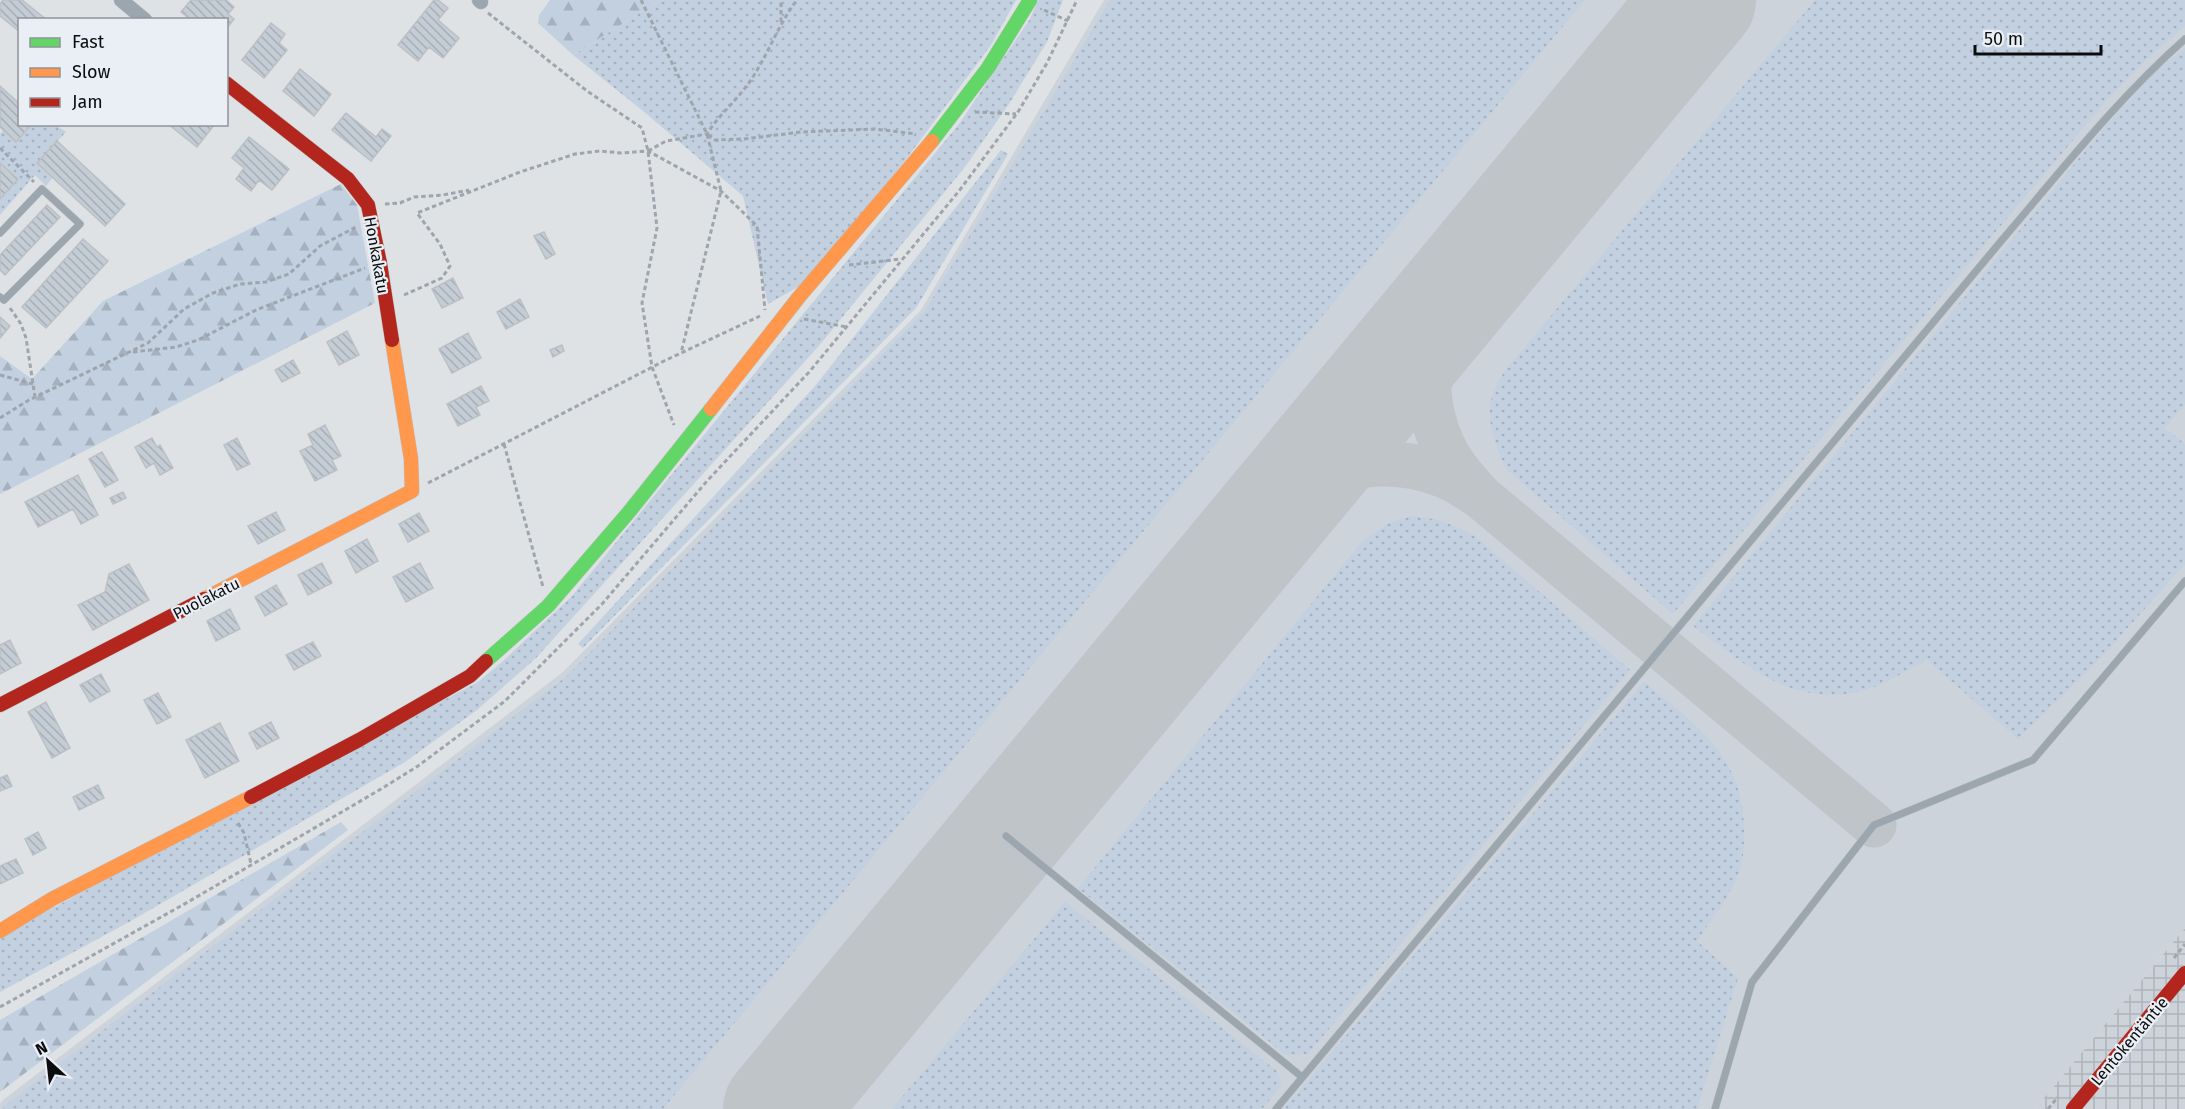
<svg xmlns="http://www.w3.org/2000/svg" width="2185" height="1109" viewBox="0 0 2185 1109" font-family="'Fira Sans',sans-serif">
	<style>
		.built { fill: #cdd3da }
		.industrial { fill: url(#industrial-grid) }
		.grass { fill: url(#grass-dots) }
		.forest { fill: url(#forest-firs) }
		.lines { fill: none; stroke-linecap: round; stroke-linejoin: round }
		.taxiway { stroke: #bfc4c8; stroke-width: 45 }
		.runway { stroke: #bfc4c8; stroke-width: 112 }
		.building { fill: url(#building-back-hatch); stroke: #bdbfc2; stroke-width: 1.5 }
		.lane-casing { stroke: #bec0c2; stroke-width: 8 }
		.street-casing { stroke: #bec0c2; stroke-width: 15 }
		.fast-casing { stroke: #bec0c2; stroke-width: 15 }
		.slow-casing { stroke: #bec0c2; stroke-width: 15 }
		.jam-casing { stroke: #bec0c2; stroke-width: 15 }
		.path { stroke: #9ea5ac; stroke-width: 3; stroke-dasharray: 4.5 3; stroke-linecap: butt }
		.lane { stroke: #9ca6af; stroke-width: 7 }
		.street { stroke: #9ca6af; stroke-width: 14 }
		.fast { stroke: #63d668; stroke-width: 14 }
		.slow { stroke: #ff974d; stroke-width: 14 }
		.jam { stroke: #b3261e; stroke-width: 14 }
		.labels { text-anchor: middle; stroke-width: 4.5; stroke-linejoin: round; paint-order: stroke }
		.street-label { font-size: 16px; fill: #0b0c0e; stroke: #e9eff5 }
	</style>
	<defs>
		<pattern id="industrial-grid" width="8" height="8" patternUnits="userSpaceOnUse" patternTransform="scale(1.5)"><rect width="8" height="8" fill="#cdd3da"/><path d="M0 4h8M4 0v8" fill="none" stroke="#afb4ba"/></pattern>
		<pattern id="grass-dots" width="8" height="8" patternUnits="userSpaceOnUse" patternTransform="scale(1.5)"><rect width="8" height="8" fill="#c2d0e0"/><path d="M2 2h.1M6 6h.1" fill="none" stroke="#a5b1bf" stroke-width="1.8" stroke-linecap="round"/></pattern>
		<pattern id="forest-firs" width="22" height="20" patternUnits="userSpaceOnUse" patternTransform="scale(1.5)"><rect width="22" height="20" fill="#c2d0e0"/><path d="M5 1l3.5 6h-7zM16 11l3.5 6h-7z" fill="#a5b1bf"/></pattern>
		<pattern id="building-back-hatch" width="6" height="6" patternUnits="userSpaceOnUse" patternTransform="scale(1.5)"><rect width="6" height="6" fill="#c4cdd5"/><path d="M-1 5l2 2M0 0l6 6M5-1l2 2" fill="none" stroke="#a7afb6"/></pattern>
	</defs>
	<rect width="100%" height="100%" fill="#dfe2e5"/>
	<!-- built -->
	<path class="built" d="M1104 0H2185V928L2035 1109H0V1104L3 1100 563 672 921 310Z"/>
	<!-- industrial -->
	<path class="industrial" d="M2185 928V1109H2035Z"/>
	<!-- grass -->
	<path class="grass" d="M660 0H1016L991 45 907 158 805 283 768 304 743 196 643 111 573 55Z
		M1038 0H1063L1047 42 1009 104 965 167 818 347 536 658 477 710 405 762 129 922 0 992V936L478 682 503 661 572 596 959 124 1030 19Z
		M1110 0H1585L663 1109H2L8 1103 567 676 925 311Z
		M1815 0H2185V26L2145 61 2106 101 1673 614 1506 469C1496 446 1484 420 1493 394 1495 387 1500 379 1504 372Z
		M2185 48V404L2165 428 2185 444V564L2097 662 2018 739 1927 660C1903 672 1879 689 1852 693 1786 704 1743 662 1693 626L2108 123 2158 69Z
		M32 125H56L66 132 37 163 53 177 46 186 35 175 0 215V199L18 180 0 163V134L3 130 16 142Z
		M1001 150 1008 154 916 308 583 648 578 644 815 386Z
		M1410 516C1435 517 1454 524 1476 537L1630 670 1308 1054 1286 1055 1078 888 1361 543 1387 524Z
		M1644 682C1695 724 1744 756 1744 830 1744 845 1744 862 1738 875 1728 899 1712 919 1697 941L1738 978 1697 1109H1284Z
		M1065 902 1278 1072 1281 1086 1262 1109H892Z"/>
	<!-- forest -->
	<path class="forest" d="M550 0H660L573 55 538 23 539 15Z
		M341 184 357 205 375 303 0 494V356L32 379 103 301Z
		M341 822 348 830 0 1092V1020Z"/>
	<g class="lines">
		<!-- taxiway -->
		<path class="taxiway" d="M1481 497 1874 825
			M1271 516C1278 510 1284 502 1291 497 1335 461 1394 455 1445 476 1458 481 1470 490 1481 497 1473 488 1464 479 1457 469 1435 440 1423 395 1432 359 1439 329 1456 302 1471 276"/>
		<!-- runway -->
		<path class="runway" d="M779 1109 1700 0"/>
	</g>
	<!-- building -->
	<path class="building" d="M3 0H22L47 20H20V32L0 16V4Z
		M191 0H226L234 7 228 14 234 19 226 29V20H191L181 12Z
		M434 0H438L448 8 438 20 459 38 443 58 429 47 418 61 398 45Z
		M271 23 285 34 279 43 287 50 264 78 242 60Z
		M300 69 331 94 314 116 283 91Z
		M0 86 20 104V124H32L16 142 0 127Z
		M346 113 376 137 382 129 391 136 371 161 332 130Z
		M168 124H215L197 147Z
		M249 137 289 169 272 190 259 180 251 191 236 179 244 168 232 158Z
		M57 141 125 204 105 226 37 163Z
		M0 163 18 179 0 199Z
		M47 205 60 217 5 275 0 270V255Z
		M544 232 555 254 546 259 534 236Z
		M83 239 108 261 46 328 22 307Z
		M453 278 463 298 442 308 432 289Z
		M520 299 529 317 506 329 497 312Z
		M0 317 10 326 0 338Z
		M347 331 359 355 339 365 327 342Z
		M468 333 481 358 452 373 439 349Z
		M562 345 564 351 553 357 550 350Z
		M293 360 300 373 282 382 275 370Z
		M481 386 489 401 476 407 480 415 458 426 447 404Z
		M325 425 341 456 332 460 337 470 315 481 300 451 313 445 308 434Z
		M152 438 157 447 160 445 173 468 160 475 154 463 146 468 135 447Z
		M237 438 250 464 237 470 224 445Z
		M102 452 118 480 105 487 89 459Z
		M78 475 98 515 81 524 73 509 38 527 25 502Z
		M123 492 126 498 113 504 110 498Z
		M276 512 285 530 258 544 248 526Z
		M419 513 429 531 408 542 399 524Z
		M367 539 378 561 356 573 345 551Z
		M322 563 332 583 308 595 298 575Z
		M420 563 433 588 406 602 393 577Z
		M129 564 149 600 93 630 78 605 105 592 109 574Z
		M276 585 287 604 265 616 255 597Z
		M230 609 240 629 216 641 207 621Z
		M10 640 21 663 0 674V645Z
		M313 642 321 656 294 670 286 655Z
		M101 674 110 691 90 702 80 685Z
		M158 693 171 717 157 724 144 700Z
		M46 702 70 748 52 758 28 712Z
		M271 722 279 738 257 749 249 733Z
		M220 723 239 761 205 778 186 740Z
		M7 775 12 786 0 791V778Z
		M98 785 104 798 79 810 73 797Z
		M38 832 46 848 33 855 25 839Z
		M16 859 23 873 0 884V866Z"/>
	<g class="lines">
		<!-- lane casing -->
		<g class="lane-casing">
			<path id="lane" d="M0 233 42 189 80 224 4 300 0 297
				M1006 836 1302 1077
				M1276 1109 2002 240C2061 171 2117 99 2185 39
				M1715 1109 1752 982 1874 825 2033 760 2185 581"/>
		</g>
		<!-- street casing -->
		<g class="street-casing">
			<path id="street" d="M121 0 145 20
				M479 0 481 2"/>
		</g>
		<!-- fast casing -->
		<g class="fast-casing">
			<path id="fast" d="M932 141 988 68 1030 0
				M486 661 548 606 629 512 711 409"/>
		</g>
		<!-- slow casing -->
		<g class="slow-casing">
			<path id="slow" d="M711 409 799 297 932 141
				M204 599 412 491 411 459 392 340
				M0 931 52 899 251 797"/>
		</g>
		<!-- jam casing -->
		<g class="jam-casing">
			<path id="jam" d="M226 83 348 179 368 205 380 263 392 340
				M0 705 204 599
				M251 797 359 740 470 676 486 661
				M2073 1109 2185 973"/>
		</g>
		<!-- path -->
		<path class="path" d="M641 0 707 134 721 191 681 353
			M1044 10 1068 21
			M488 13 587 91 642 128 648 151 657 228 642 303 652 367 674 425
			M781 22V0
			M975 112 1016 114
			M708 135 715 140 744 139 801 132 875 129 916 134
			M0 148 34 182
			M648 151 666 141 707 134C718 116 735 102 748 84 767 58 777 26 797 0
			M385 204 400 203 414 197 443 195 469 190
			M849 265 901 259
			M404 295 442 278 450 266 440 244 417 213 520 172 575 154 600 151 621 153 648 151 721 191 757 226 765 310
			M10 308 21 324 26 338 35 397
			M804 319 847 327
			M133 352 176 347 198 340 256 310 365 268
			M0 375 33 384
			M0 418 29 400 148 343 184 309 213 293 240 284 266 282 289 274 320 246 356 227
			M504 444 543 587
			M428 483 664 361 760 316
			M238 823 244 833 251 864
			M2174 958 2185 944
			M0 1007 188 902 381 789 418 766 505 701 602 604 707 481 810 371 959 191 1018 112 1047 63 1077 0
			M2048 1109 2058 1097"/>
		<!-- lane -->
		<use href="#lane" class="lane"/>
		<!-- street -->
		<use href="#street" class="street"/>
		<!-- fast -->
		<use href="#fast" class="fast"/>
		<!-- slow -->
		<use href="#slow" class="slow"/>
		<!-- jam -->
		<use href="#jam" class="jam"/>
	</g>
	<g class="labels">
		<!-- street labels -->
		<g class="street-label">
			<text transform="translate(377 255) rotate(80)" y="6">Honkakatu</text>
			<text transform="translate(206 598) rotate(-27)" y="6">Puolakatu</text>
			<text transform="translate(2129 1041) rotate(-50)" y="6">Lentokentäntie</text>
		</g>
	</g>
	<!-- legend -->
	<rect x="18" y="18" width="210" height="108" fill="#e9eff5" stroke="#909499" stroke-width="1.5"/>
	<rect x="30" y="38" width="30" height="9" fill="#63d668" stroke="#909499" stroke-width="1.5"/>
	<text x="72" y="48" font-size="18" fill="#0b0c0e">Fast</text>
	<rect x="30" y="68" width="30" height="9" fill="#ff974d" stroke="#909499" stroke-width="1.5"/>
	<text x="72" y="78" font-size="18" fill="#0b0c0e">Slow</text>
	<rect x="30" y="98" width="30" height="9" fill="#b3261e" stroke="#909499" stroke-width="1.5"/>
	<text x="72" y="108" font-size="18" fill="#0b0c0e">Jam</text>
	<!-- north arrow -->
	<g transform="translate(48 1061) rotate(333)" stroke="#e9eff5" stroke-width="4.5" paint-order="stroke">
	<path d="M0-4.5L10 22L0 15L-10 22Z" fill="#0b0c0e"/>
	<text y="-9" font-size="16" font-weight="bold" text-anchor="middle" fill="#0b0c0e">N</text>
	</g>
	<!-- scale -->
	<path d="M1975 45v9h126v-9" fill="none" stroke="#0b0c0e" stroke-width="3"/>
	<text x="1984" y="45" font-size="18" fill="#0b0c0e" stroke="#e9eff5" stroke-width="4.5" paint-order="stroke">50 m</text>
</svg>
